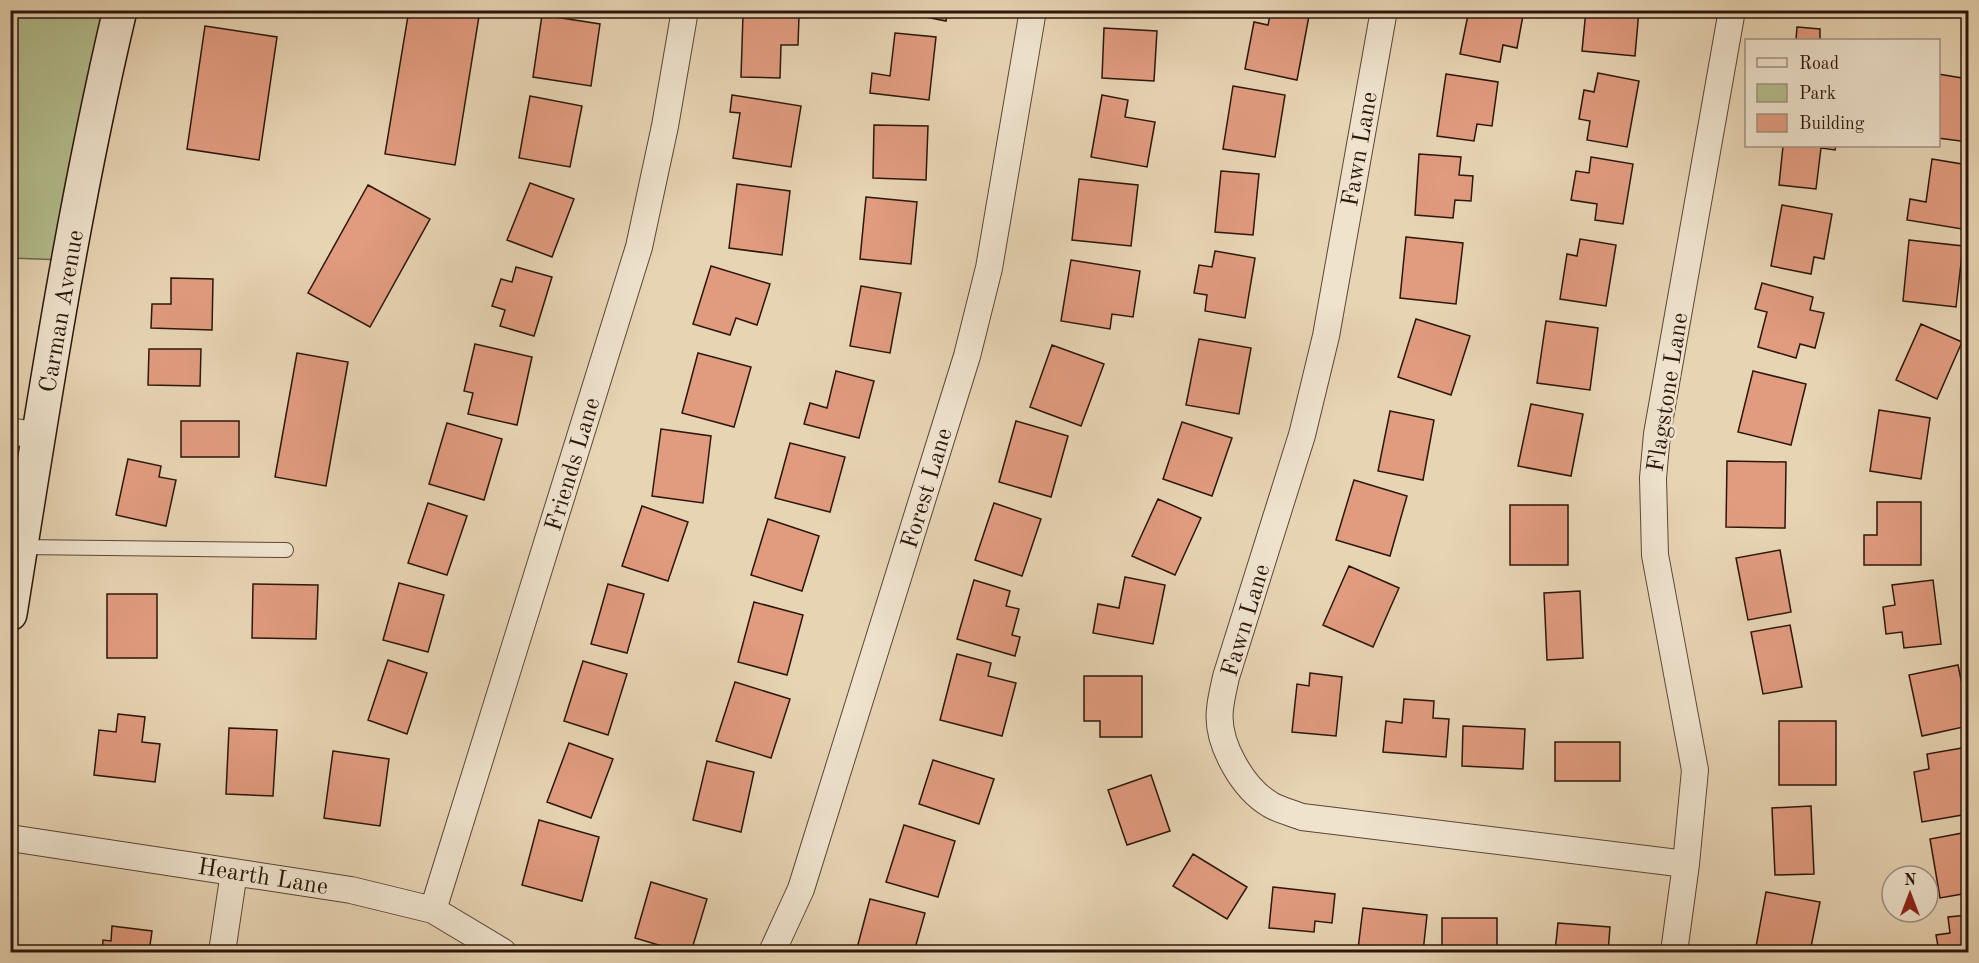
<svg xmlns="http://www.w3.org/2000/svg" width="1979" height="963" viewBox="0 0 1979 963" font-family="'Old Standard TT',serif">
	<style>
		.green { fill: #b3bd8e; stroke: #706a4c; stroke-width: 1.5 }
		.building { fill: #e19b7f; stroke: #2c170b; stroke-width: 1.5 }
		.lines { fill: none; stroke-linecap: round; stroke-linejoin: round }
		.service-casing { stroke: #5b4635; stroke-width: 16 }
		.minor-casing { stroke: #5b4635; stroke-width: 28 }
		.secondary-casing { stroke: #2c170b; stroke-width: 36 }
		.service { stroke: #efe3ce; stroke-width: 14 }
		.minor { stroke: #efe3ce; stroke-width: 26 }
		.secondary { stroke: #efe3ce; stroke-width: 33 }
		.labels { text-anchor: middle; stroke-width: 5; stroke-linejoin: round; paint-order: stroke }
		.street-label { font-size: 24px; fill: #2c170b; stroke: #efe3ce }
	</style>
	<rect width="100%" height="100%" fill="#e7d4b3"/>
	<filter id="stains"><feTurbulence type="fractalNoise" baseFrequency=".00333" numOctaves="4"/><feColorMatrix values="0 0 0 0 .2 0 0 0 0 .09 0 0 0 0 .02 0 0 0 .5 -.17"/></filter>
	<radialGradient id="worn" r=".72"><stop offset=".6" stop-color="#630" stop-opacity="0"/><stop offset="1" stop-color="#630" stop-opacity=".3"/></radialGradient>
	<!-- green -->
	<path class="green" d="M11 11H120L62 260 11 258Z"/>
	<!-- building -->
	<path class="building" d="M409 10H480L455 165 385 154Z
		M891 10H948L946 21Z
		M1271 10 1309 16 1297 80 1245 69 1254 22 1268 25Z
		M1469 10H1524L1517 48 1503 45 1500 62 1460 54Z
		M1586 10H1639L1635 56 1582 51Z
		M542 15 600 24 591 86 533 77Z
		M743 15 799 16 798 45H781L780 78 741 77Z
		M205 26 277 37 259 160 187 149Z
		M1797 27 1820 29V40H1796Z
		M1104 28 1157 31 1154 81 1102 78Z
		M895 33 936 37 929 100 870 93 872 73 890 76Z
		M1598 73 1639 81 1627 147 1587 140 1590 121 1579 119 1584 90 1594 92Z
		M1446 74 1498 82 1492 126 1477 124 1474 141 1437 136Z
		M1938 74 1968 79V142L1938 138Z
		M1233 86 1285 95 1275 157 1223 149Z
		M732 95 801 106 791 167 733 158 740 113 730 112Z
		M1102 95 1128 100 1125 117 1155 122 1147 167 1091 157Z
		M530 96 582 106 570 167 519 158Z
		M874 125 928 126 926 180 873 178Z
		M1783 146H1836L1835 150 1821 148 1816 189 1779 185Z
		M1419 154 1461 157 1459 175 1473 176 1471 201 1455 200 1453 218 1415 215Z
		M1591 157 1633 164 1623 224 1595 220 1597 204 1571 200 1576 171 1589 173Z
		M1932 159 1968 165V188L1962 229 1907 220 1910 199 1926 202Z
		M1221 171 1259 174 1253 235 1215 232Z
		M1079 179 1138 185 1131 246 1072 240Z
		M530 183 574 199 552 257 507 240Z
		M737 184 790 191 782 255 729 248Z
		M368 185 430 219 370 327 308 293Z
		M866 197 917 202 911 264 860 259Z
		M1782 205 1832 214 1824 259 1814 257 1811 274 1771 266Z
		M1406 237 1463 243 1456 304 1400 298Z
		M1580 239 1616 245 1606 306 1560 299 1567 254 1577 256Z
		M1909 240 1963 246 1956 307 1903 301Z
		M1215 251 1255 258 1245 318 1205 311 1207 295 1194 293 1199 265 1212 267Z
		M1071 260 1140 271 1133 317 1112 314 1110 329 1061 321Z
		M711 266 770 284 757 325 736 318 730 335 693 324Z
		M516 267 552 277 534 336 500 326 505 310 492 306 501 279 512 282Z
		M171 278 213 279 212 330 151 328 152 304H171Z
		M1762 283 1813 297 1810 310 1824 313 1815 348 1800 344 1796 358 1758 347 1767 312 1755 309Z
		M861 286 901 293 890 353 850 346Z
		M1416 319 1470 336 1451 395 1398 377Z
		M1546 321 1598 328 1590 390 1537 383Z
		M1921 324 1962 342 1937 399 1896 380Z
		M1199 339 1251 348 1239 414 1186 405Z
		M475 344 532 357 517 425 468 414 473 393 464 391Z
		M1052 345 1104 364 1081 426 1030 407Z
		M149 349H201L200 386 148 385Z
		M297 353 348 362 326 486 275 477Z
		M698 353 751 367 734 427 682 413Z
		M836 371 874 381 859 438 804 424 810 403 827 408Z
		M1753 371 1806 384 1791 445 1738 432Z
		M1531 404 1583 414 1571 476 1518 466Z
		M1879 410 1930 418 1921 479 1870 471Z
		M1390 411 1434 420 1423 480 1378 471Z
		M181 421H239V457H181Z
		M1016 421 1068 436 1051 497 999 482Z
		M1182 422 1232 438 1212 496 1163 479Z
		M447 423 502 439 484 500 429 484Z
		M661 429 711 436 703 503 652 496Z
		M790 443 845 457 830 512 775 498Z
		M128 459 161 466 159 477 176 480 166 526 116 515Z
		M1727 461 1786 462 1785 528 1726 527Z
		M1354 480 1407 496 1390 556 1336 540Z
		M1158 499 1201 518 1175 575 1132 556Z
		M1877 502H1921V565H1864V535H1877Z
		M428 503 467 516 447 575 408 563Z
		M994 503 1041 519 1022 576 975 560Z
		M1510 505H1568V565H1510Z
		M642 506 688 522 668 581 622 566Z
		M768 519 819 536 802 591 751 575Z
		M1780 550 1791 612 1748 620 1736 558Z
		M1349 566 1399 588 1373 647 1323 625Z
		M1125 577 1165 585 1153 644 1093 633 1098 604 1119 608Z
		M974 580 1010 591 1006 606 1019 609 1012 635 1020 637 1015 656 957 639Z
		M1933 580 1941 644 1904 648 1902 632 1886 634 1883 607 1895 605 1892 585Z
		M399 583 444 595 428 652 383 640Z
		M253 584 318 585 316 639 252 638Z
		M608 584 644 594 627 653 591 644Z
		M1580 591 1583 658 1547 660 1544 593Z
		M107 594H157V658H107Z
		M754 602 803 615 787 675 738 662Z
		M1790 625 1802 687 1763 694 1751 632Z
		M957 654 991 663 988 676 1016 683 1002 736 940 720Z
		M388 660 427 673 407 734 368 720Z
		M583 661 627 674 608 735 564 721Z
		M1958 665 1968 714V726L1922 736 1909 675Z
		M1310 673 1342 677 1336 736 1292 732 1297 684 1309 686Z
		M1084 676H1142V737H1100V721H1084Z
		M735 682 790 699 771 758 716 741Z
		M1404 699 1434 701 1433 718 1449 719 1446 757 1383 752 1386 721 1402 723Z
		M118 714 145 717 142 742 160 744 155 782 94 775 99 730 116 732Z
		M1779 721H1836V785H1779Z
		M1463 726 1525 729 1523 769 1462 766Z
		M229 728 277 730 273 796 226 794Z
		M1555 742H1620V781H1555Z
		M569 743 613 759 591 818 547 802Z
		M1968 747V814L1922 822 1914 772 1929 769 1927 754Z
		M333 751 389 759 380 826 324 818Z
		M933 760 994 779 979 824 919 804Z
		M707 761 754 772 741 832 693 820Z
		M1151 775 1170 831 1127 845 1108 790Z
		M1811 806 1814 874 1775 875 1772 808Z
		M539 820 599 837 582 901 522 885Z
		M904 825 955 841 938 897 886 882Z
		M1968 832V893L1940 898 1930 839Z
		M1193 854 1247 887 1227 919 1173 886Z
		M651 882 707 899 691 952H682L635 938Z
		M1273 887 1335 894 1332 923 1315 921 1314 932 1269 928Z
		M1766 892 1820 902 1810 952H1755Z
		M870 899 925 913 914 952H856Z
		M1363 908 1427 915 1423 952H1391L1358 949Z
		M1968 915V952H1939L1936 935 1950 933 1948 917Z
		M1442 918H1497V952H1442Z
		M1558 923 1610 927 1608 952H1555Z
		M112 926 152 931 149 952H102L103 940 111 941Z"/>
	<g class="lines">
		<!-- service casing -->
		<g class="service-casing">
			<path id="service" d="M21 547 286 550"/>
		</g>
		<!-- minor casing -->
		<g class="minor-casing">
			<path id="minor" d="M1384 10 1326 336 1302 435 1226 677C1224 687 1221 698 1220 709 1216 742 1242 788 1271 805 1280 810 1292 813 1302 817L1686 864
				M10 431 39 436
				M10 838 351 890 433 910 503 952
				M433 910 639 247 665 126 685 10
				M222 952 234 872
				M772 952 801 889 967 356 989 268 1033 10
				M1674 952 1686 864 1695 770 1655 555 1653 478 1657 434 1732 10"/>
		</g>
		<!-- secondary casing -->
		<g class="secondary-casing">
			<path id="secondary" d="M10 614C42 413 73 208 120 10"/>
		</g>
		<!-- service -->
		<use href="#service" class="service"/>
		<!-- minor -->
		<use href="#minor" class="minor"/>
		<!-- secondary -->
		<use href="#secondary" class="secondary"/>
	</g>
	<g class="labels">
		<!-- street labels -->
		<g class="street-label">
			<text transform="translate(1359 149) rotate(-80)" y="8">Fawn Lane</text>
			<text transform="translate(61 311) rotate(-80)" y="8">Carman Avenue</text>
			<text transform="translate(1667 392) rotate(-81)" y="8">Flagstone Lane</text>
			<text transform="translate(572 464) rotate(-73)" y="8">Friends Lane</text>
			<text transform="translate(926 488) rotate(-73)" y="8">Forest Lane</text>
			<text transform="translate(1245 620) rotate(-73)" y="8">Fawn Lane</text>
			<text transform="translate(263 876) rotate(9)" y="8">Hearth Lane</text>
		</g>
	</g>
	<!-- margin -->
	<rect width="1979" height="963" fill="none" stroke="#e7d4b3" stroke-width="36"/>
	<rect x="12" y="12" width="1955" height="939" fill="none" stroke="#2c170b" stroke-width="3"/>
	<rect x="18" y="18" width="1943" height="927" fill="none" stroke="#2c170b" stroke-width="1.5"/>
	<!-- legend -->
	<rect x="1745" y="39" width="195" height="108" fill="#efe3ce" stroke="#a19180" stroke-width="1.5"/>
	<rect x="1757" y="58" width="30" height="9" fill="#efe3ce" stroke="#a19180" stroke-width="1.5"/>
	<text x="1799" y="69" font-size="18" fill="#2c170b">Road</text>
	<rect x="1757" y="84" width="30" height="18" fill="#b3bd8e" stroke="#a19180" stroke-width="1.5"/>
	<text x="1799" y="99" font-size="18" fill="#2c170b">Park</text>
	<rect x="1757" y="114" width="30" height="18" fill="#e19b7f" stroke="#a19180" stroke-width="1.5"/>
	<text x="1799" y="129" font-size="18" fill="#2c170b">Building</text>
	<!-- north arrow -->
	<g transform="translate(1910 894)"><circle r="28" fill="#efe3ce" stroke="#a19180" stroke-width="1.5"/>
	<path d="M0-4.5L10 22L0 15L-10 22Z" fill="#8f2418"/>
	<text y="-9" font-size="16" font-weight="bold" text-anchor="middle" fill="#2c170b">N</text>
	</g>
	<rect width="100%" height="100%" filter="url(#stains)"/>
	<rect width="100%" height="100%" fill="url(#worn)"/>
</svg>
